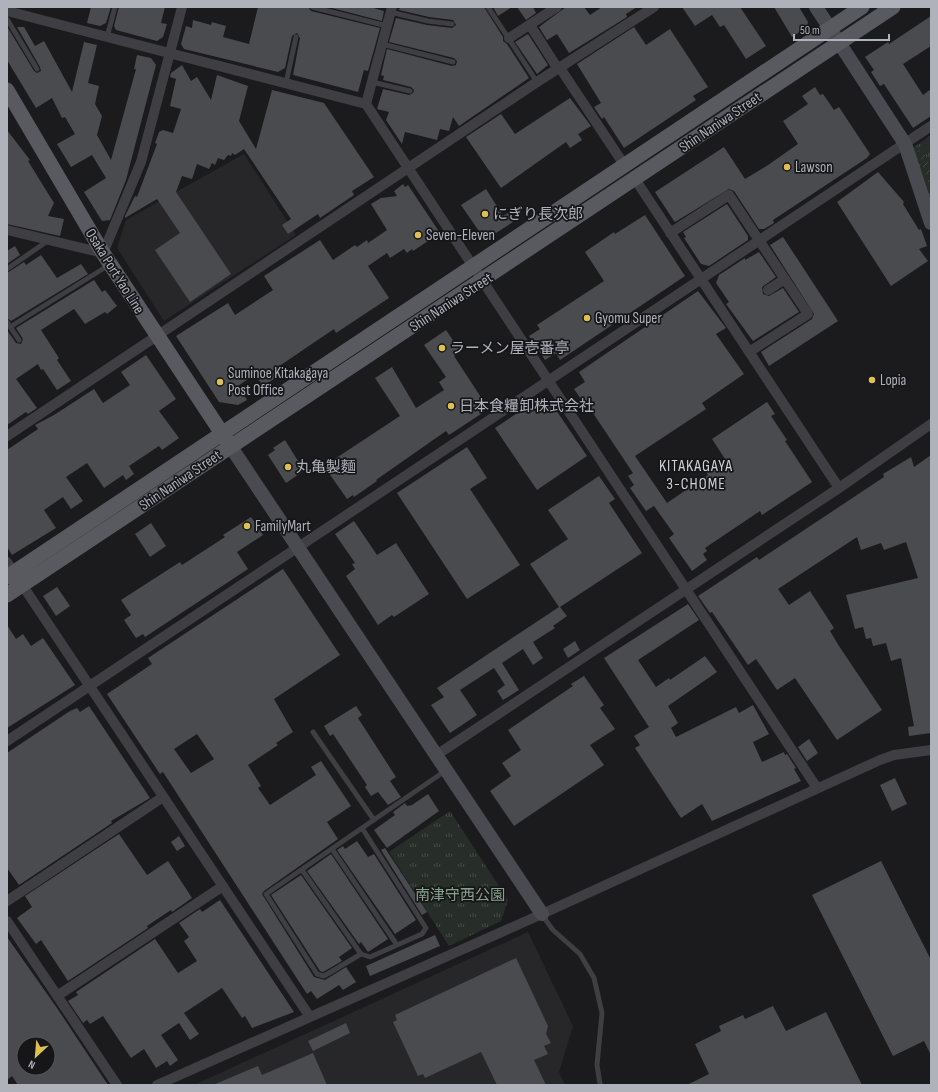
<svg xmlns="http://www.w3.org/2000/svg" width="938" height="1092" viewBox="0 0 938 1092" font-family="'Sofia Sans Condensed','Noto Sans JP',sans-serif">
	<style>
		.built { fill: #27272a }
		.park { fill: url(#park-tufts) }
		.garden { fill: url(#garden-furrows) }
		.building { fill: #4a4b4f; fill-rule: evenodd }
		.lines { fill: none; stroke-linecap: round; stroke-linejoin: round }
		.lane { stroke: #3e3e43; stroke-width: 5 }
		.street { stroke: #3e3e43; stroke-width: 10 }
		.secondary { stroke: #4a4b51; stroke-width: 14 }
		.primary { stroke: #595960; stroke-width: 15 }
		.poi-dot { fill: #debf52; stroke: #161618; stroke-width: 1.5 }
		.labels { text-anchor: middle; stroke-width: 3.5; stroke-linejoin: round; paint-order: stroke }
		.street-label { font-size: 15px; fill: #afb1bb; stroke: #161618 }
		.poi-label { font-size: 15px; fill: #afb1bb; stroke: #161618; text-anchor: start }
		.park-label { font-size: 15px; fill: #88a38d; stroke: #161618 }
		.neighbourhood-label { font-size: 16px; letter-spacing: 1px; fill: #cfd1d7; stroke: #161618 }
	</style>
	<defs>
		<pattern id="park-tufts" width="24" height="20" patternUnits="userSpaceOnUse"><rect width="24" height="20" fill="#272e29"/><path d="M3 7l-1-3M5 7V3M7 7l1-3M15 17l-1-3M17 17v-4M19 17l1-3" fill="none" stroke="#444a46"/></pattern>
		<pattern id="garden-furrows" width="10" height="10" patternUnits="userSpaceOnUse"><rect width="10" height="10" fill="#272e29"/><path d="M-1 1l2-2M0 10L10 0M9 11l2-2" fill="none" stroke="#444a46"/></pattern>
	</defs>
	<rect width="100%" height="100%" fill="#1b1b1d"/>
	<!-- built -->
	<path class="built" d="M244 154 296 235 164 321 117 248 126 220Z
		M528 932 573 1026 559 1072 565 1085H194Z"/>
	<!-- park -->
	<path class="park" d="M931 135V202L913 148Z
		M450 811 508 900 501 921 449 946 389 852Z"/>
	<!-- garden -->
	<path class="garden" d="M918 150 924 152 931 169V192Z"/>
	<!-- building -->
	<path class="building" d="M91 7H111L106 23 100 26 87 23Z
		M119 7H165L161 23 167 24 163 37 157 41 116 30 114 26Z
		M258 7H308L311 11 380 28 368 71 364 70 358 92 293 75 300 38 297 33 292 36 285 68 278 72 184 49 181 44 186 26 192 28 193 20 211 25 212 22 226 26 223 37 249 44Z
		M328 7H370L384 11 382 21Z
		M400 7H484L503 37V41L507 44 529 78 459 126 453 117 449 131 440 129 437 140 405 132 402 144 386 120 389 112 377 109 383 89 409 95 413 93 414 90 411 87 383 80 384 76 381 75 387 49 452 66 456 65 457 61 454 58 389 42 396 18 427 25 452 28 456 25 453 20 429 17 399 10Z
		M493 7H512L498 16Z
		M517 7H533L536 13 526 20Z
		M566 7H584L590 15 602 7H637L626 14 627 17 569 53 557 34 547 40 539 27Z
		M682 7H740L766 46 746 59 724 25 720 27 712 15 695 26Z
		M774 7H799L808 22 807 27 792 37Z
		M931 16V46L903 64 923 95 931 89V116L913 128 884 84 880 86 871 72 874 70 865 57 888 42 889 44Z
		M17 27H24L35 46 44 41 72 92 84 42 97 45 88 83 99 86 95 104 102 116 97 135 111 160 136 69H134L137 55 151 58 156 65 126 180 110 220 102 221 84 192 106 178 92 155 71 167 57 144 75 134 65 117 62 118 52 98 36 108 7 60 8 28 34 71 37 73 41 71 40 67Z
		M634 27 646 45 670 29 708 87 693 96 696 100 624 148 604 117 602 119 594 107 601 103 577 64Z
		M528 34 548 65 537 74 515 42Z
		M182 65 191 81 197 77 211 100 217 75 248 86 239 121 256 149 272 90 324 103 374 177 352 191 354 195 320 218 318 214 288 234 282 225 291 219 244 149 235 155 232 153 231 156 228 155 224 160 218 158 215 165 212 163 209 169 197 164 192 179 182 176 176 192 231 274 190 302 155 250 180 233 157 199 125 218V216L135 196 137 197 157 144 155 143 159 132 163 130 173 133 181 109 170 106 176 79 170 77 171 73Z
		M815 87 820 95 823 94 834 110 839 107 870 154 867 158 773 220 774 223 764 229H759L734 191 729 189 675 222 674 221 655 192 724 147 745 179 768 165 798 144 783 121 808 104 802 96Z
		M570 98 591 126 578 134 582 140 570 148 566 142 501 188 466 137 501 114 515 134Z
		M7 130 30 160 28 161 54 203 48 216 64 219 60 236 7 224Z
		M878 172 904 202 903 204 919 230 921 229 927 246 919 249 928 261 891 286 837 202Z
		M403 184 405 187 408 185 440 233 413 251 412 249 407 253 404 249 390 258 387 253 368 266 389 298 336 333 334 329 272 371 277 377 263 386 255 374 238 386 247 400 238 405 219 402 176 336 228 303 235 315 273 290 264 276 320 240 333 260 355 245 357 247 367 240 368 243 387 230 371 204 381 198 397 196 394 191Z
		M486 189 503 216 508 213 513 222 485 240 461 205Z
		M727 204 748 236V240L709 266 701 264 684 238 686 237 683 232Z
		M645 215 685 276 560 360 556 353 545 360 529 336 540 329 537 325 604 281 585 252 614 232 615 234Z
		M783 237 838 321 769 366 761 352 812 319 814 314 770 245Z
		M15 246 20 255 7 264V251Z
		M759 252 776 277 762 287 763 294 769 296 783 288 799 312 753 341 726 304 729 302 716 283 719 275 745 258V260Z
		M41 255 57 278 81 264 88 274 11 321 7 318V273L24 262 26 265Z
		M94 280 102 292 105 290 117 306 107 314 105 312 85 324 74 309 41 330 59 358 57 360 71 381 57 390 43 369 41 370 38 364 16 379 37 408 28 414 26 412 7 425V330L16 343 21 344 23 339 16 328Z
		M698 291 726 328 716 334 744 374 702 403 706 409 635 456 667 503 708 475 706 472 725 459 712 439 767 402 775 414 771 416 787 440 785 441 812 482 762 515 760 511 705 548 707 551 703 554 707 560 692 571 669 538 674 534 654 506 646 511 630 488 634 485 628 476 633 473 589 407 587 408 574 389 585 382 579 372Z
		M446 330 461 352 454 356 486 405 481 408 484 412 449 435 446 431 376 480 377 481 354 497 353 495 347 499 326 469 329 467 327 464 400 416 375 378 392 367 416 408 444 390 439 382 446 377 424 345Z
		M146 355 176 399 159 411 179 438 162 450 159 446 129 466 134 474 126 480 123 475 104 488 87 463 66 477 83 501 71 509 63 497 44 510 56 528 12 555 7 547V450L38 429 35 425 54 415 94 389 103 403 130 385 121 372Z
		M541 397 550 401 587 456 537 490 495 428Z
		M285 440 298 461 296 462 302 472 286 483 268 455 275 450 273 448Z
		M467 447 487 478 470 489 520 565 467 599 397 493Z
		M931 455V733L909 736 908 727 914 726 901 658 891 661 886 643 873 646 871 638 866 639 863 627 855 629 846 595 918 578 906 542 884 550 881 543 861 550 857 537 778 589 789 605 810 591 834 628 830 631 839 646 882 710 837 740 795 678 777 690 756 659 748 665 712 612 710 613 698 596 757 557 759 560 884 477 883 474 911 457 914 467Z
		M599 476 615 499 609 503 642 553 560 607 567 616 553 626 555 628 533 642 543 658 533 665 523 649 502 663 519 690 503 700 497 691 505 685 494 668 460 690 477 715 450 733 431 705 444 697 437 688 559 607 530 564 568 539 548 510Z
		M251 517 263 535 237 552 248 569 145 637 143 634 136 638 124 620 131 615 121 600 180 562 182 565 225 537 223 535Z
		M354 521 377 555 396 543 429 594 394 617 392 615 378 625 346 576 355 569 352 564 355 563 335 534Z
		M151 523 166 546 150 557 135 534Z
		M283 569 340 655 274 699 293 732 276 743 278 745 248 765 261 786 258 788 270 805 316 775 311 767 321 761 351 806 327 822 338 839 264 891 262 894 314 977 325 980 346 967 356 982 343 990 339 985 317 999 311 991 307 994 163 772 160 774 107 694 152 664 148 658ZM197 734 214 759 191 773 174 749Z
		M57 587 70 606 56 616 43 596Z
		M688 604 699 620 638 660 656 687 669 678 670 680 705 656 717 672 668 706 678 723 671 728 676 737 736 707 739 713 753 705 769 734 753 742 762 762 784 752 785 755 787 754 796 768 794 769 801 781 712 821 702 804 681 818 635 748 640 745 634 736 649 727 604 658Z
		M7 625 16 639 23 634 31 646 43 638 75 685 7 728Z
		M575 641 580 650 568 658 563 649Z
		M584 676 604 705 600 708 615 729 590 745 604 765 514 826 490 791 511 776 502 763 521 750 508 730 573 686 571 684Z
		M89 706 150 798 111 821 112 823 19 885 7 868V753L70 711 77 708 80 712Z
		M356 706 362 715 358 718 396 777 390 781 401 797 388 805 378 792 371 796 365 787 367 785 333 734 330 736 324 726Z
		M809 739 818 753 807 761 798 747Z
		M895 778 907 804 892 811 880 785Z
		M428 794 439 811 387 848 374 830 395 815 393 812 405 803 407 806 412 805Z
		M119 834 147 875 168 861 192 898 172 912 171 910 147 926 148 928 68 981 41 940 36 944 17 918 32 907 25 896Z
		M179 836 185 846 177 851 171 842Z
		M357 841 368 857 374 854 416 920 395 934 337 850 343 846 345 849Z
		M385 848 427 912 422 915 381 850Z
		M331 854 388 939 368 952 361 942 359 944 307 871Z
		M881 861 931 960V1055L924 1041 893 1056 812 895Z
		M301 875 352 948 339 957 342 961 323 972 320 971 271 895Z
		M220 900 294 1012 252 1028 245 1016 242 1018 222 988 184 1013 199 1034 190 1040 179 1023 161 1035 178 1060 170 1066 167 1061 156 1068 144 1049 131 1058 103 1016 90 1024 87 1020 83 1023 68 1001 78 995 76 992 155 939 178 973 197 961 184 941 189 937 179 923 200 909 202 912Z
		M435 935 440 946 370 976 366 966Z
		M7 937 57 1008 108 1085H18L12 1076 7 1080ZM24 1044H48V1068H24Z
		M516 958 548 1026 546 1034 551 1043 544 1046 548 1054 534 1060 546 1085H497L481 1052 425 1078 423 1074 418 1076 393 1022 397 1020 395 1015Z
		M773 1006 786 1031 826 1012 862 1085H687L709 1074 695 1044 721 1031 719 1026 743 1015 745 1019Z
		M346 1023 350 1033 313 1051 308 1041Z
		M313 1053 327 1085H213L258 1066 262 1075Z"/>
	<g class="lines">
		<!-- lane -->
		<path class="lane" d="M312 7 387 26
			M488 7 537 82
			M390 12 428 21 452 24
			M7 19 37 69
			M107 37 115 7
			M382 44 453 62
			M372 82 410 91
			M286 83 296 37
			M7 269 49 240
			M7 322 19 340
			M10 327 109 265
			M313 732 374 820
			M362 828 426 928 422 934 370 957 361 954 324 976 317 974 266 894 445 771
			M332 849 397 945
			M302 870 361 954
			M542 915 553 930 580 954 594 978 602 1013 597 1065 600 1084"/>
		<!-- street -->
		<path class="street" d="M7 11 366 104 817 788
			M530 25 558 69
			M509 38 557 7
			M560 68 625 166
			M366 104 392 7
			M635 179 839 488
			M7 230 103 253 141 162 182 7
			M670 233 729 195 808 314 749 352
			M768 290 785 279
			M7 436 537 82 654 7
			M7 562 310 1017
			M7 741 931 126
			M435 756 839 488 931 424
			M7 901 163 797
			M7 921 117 1085
			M57 996 223 886
			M157 1085 542 914 880 760 894 755 931 750"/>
		<!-- secondary -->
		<path class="secondary" d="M816 7 905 144 931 223
			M231 447 542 914"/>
		<!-- primary -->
		<path class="primary" d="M7 90 103 253 227 441
			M7 577 862 7
			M7 595 893 7"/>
	</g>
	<!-- markers -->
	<g class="poi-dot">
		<circle cx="787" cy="167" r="4"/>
		<circle cx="485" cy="214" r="4"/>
		<circle cx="418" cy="235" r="4"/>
		<circle cx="587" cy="318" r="4"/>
		<circle cx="442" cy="348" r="4"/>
		<circle cx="872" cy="380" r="4"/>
		<circle cx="220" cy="382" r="4"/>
		<circle cx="451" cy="406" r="4"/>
		<circle cx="288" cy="467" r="4"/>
		<circle cx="247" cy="526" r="4"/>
	</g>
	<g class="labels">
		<!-- street labels -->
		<g class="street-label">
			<text transform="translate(720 122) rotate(-34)" y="5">Shin Naniwa Street</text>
			<text transform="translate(115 271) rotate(58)" y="5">Osaka Port Yao Line</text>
			<text transform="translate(451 302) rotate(-33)" y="5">Shin Naniwa Street</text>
			<text transform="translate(180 480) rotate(-34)" y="5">Shin Naniwa Street</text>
		</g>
		<!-- poi labels -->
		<g class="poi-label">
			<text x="795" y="172">Lawson</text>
			<text x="493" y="219">にぎり長次郎</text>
			<text x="426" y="240">Seven-Eleven</text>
			<text x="595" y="323">Gyomu Super</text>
			<text x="450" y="353">ラーメン屋壱番亭</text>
			<text x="228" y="378">Suminoe Kitakagaya<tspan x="228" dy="17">Post Office</tspan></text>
			<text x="880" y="385">Lopia</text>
			<text x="459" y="411">日本食糧卸株式会社</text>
			<text x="296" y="472">丸亀製麵</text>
			<text x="255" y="531">FamilyMart</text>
		</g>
		<!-- park labels -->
		<g class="park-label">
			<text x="460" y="900">南津守西公園</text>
		</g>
		<!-- neighbourhood labels -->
		<g class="neighbourhood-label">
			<text x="696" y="471">KITAKAGAYA<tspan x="696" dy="18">3-CHOME</tspan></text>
		</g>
	</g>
	<!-- border -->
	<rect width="938" height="1092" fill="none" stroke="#afb1bb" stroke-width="16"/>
	<!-- north arrow -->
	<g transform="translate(36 1056) rotate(206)"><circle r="19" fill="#161618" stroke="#535459"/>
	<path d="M0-3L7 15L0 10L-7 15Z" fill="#debf52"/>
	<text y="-6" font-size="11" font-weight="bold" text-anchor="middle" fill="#afb1bb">N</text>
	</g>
	<!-- scale -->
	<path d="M794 34v6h95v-6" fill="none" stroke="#afb1bb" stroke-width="2"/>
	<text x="800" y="34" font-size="12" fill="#afb1bb" stroke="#161618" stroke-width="3" paint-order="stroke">50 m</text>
</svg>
